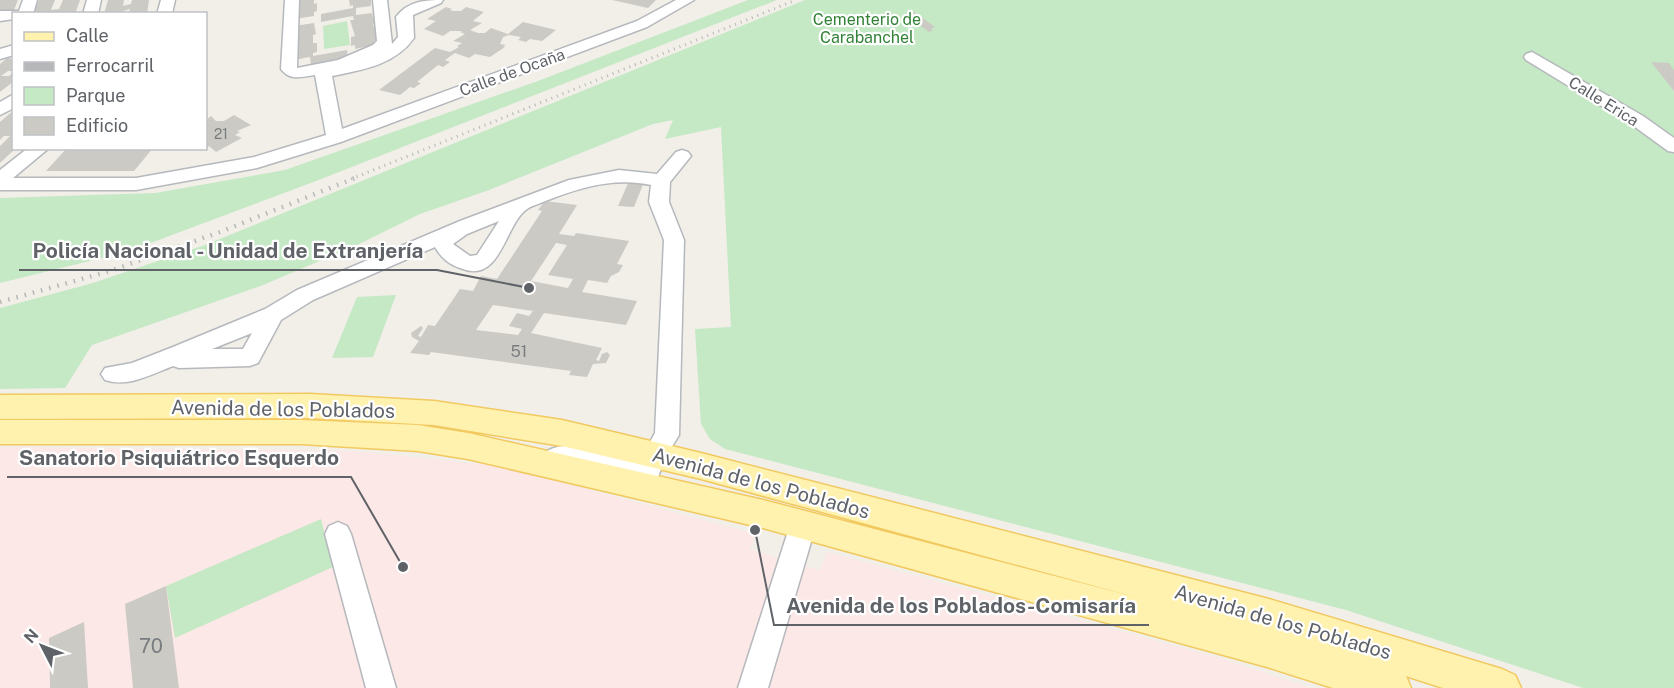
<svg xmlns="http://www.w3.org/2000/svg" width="1674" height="688" viewBox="0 0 1674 688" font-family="'Public Sans',sans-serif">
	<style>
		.medical { fill: #fce8e6 }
		.green { fill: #c5e8c5 }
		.building { fill: #cccac5; fill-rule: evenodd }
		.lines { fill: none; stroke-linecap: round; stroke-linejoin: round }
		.minor-casing { stroke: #b5b8bc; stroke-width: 3 }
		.major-casing { stroke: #f2c960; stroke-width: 3 }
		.minor { fill: #fff; fill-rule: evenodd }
		.major { fill: #fff2af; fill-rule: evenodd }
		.rail-far1 { stroke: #b6b7b8; stroke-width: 3; stroke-dasharray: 1 5; stroke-linecap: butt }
		.rail { stroke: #b6b7b8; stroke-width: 4.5; stroke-dasharray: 1.5 7; stroke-linecap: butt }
		.labels { text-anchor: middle; stroke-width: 4.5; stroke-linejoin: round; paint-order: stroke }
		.far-number-label { font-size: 14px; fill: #7a7d7f }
		.far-park-label { font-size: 16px; fill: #348238; stroke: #fff }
		.far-street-label { font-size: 16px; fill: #5f6368; stroke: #fff }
		.number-label { font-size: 16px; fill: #7a7d7f }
		.street-label { font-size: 20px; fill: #5f6368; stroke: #fff }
		.near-number-label { font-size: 20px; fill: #7a7d7f }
		.leader { fill: none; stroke: #5f6368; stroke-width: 2 }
		.callout-dot { fill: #5f6368; stroke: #fff; stroke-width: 2 }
		.callout-label { font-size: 21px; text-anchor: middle; font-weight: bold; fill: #5f6368; stroke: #fff; stroke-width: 4.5; stroke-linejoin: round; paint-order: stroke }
	</style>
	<rect width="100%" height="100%" fill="#f1efe8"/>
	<!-- medical -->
	<path class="medical" d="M0 447 356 451 499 466 756 534 750 549 792 563 820 570 827 552 1220 658 1311 688H0Z"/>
	<!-- green -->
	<path class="green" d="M748 0H777L316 181 156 241 114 255 0 283V198L155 193 285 170 538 81Z
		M805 0H1674V688H1583L1346 610 725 449 710 439 701 424 695 329 731 327 721 127 665 139 673 120 653 124 489 190 420 214 355 246 263 285 92 345 65 388 0 389V308L93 283 205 245Z
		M347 21 350 45 324 49 323 26Z
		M396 295 373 357 332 358 357 297Z
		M321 519 333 567 175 638 166 586Z"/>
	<!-- building -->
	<path class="building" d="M0 0H18L14 10 0 12Z
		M39 0H55L51 10 59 9 63 0H80L75 14H33Z
		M108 0H124L123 6 131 4 132 0H149L147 14H129L130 9 123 11 122 14H104Z
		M296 0H314V4L317 3V11L314 12V16L295 19Z
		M349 0H371V6L356 8V15L372 13 373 17H375L376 23 373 24 378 40 374 41 375 45 355 49V45L351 46V37L355 36 350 20H354L353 16 321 22V14L353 8V5L350 6Z
		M612 0H656L648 8Z
		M446 7 452 9 450 10 453 11H461L466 7 484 12 473 21 482 23 470 30 478 33H485L491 28 508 34 523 22 556 30 542 41 530 39 526 42 518 40 521 37 509 35 503 37 500 44 506 45 503 47H505L490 57 475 54 469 58 455 53 445 60 450 62 443 67 438 65 417 82 421 83 414 88 410 87 400 95 379 90 435 48 450 52 459 47 457 46 462 43 453 41 465 34 460 32 462 31H450L443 36 424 29 436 21 427 19Z
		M914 12 935 27 931 29 933 30 929 32 906 15Z
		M314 23 316 34 313 35V43H317V52L313 53V56L347 50 348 58 311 66 310 57 294 60V26Z
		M7 58 14 59V71H8L1 76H9L14 72V81L0 92V64Z
		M1651 62 1669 63 1674 70V91Z
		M14 110V126L11 128H14V148H16L0 163V146L10 136H4L0 140V122Z
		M234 115 251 125 237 131 240 132 235 135 242 138 216 152 209 146 206 149V120L211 116 216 121H224Z
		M67 148H153L134 171H46Z
		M629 181 644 182 634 207 618 206Z
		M545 201 577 205 559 234 574 236 576 233 629 241 617 264 623 265 619 272 611 276 607 283 588 280 582 292 637 301 626 325 544 313 531 333 602 348 596 360 599 361 602 354 607 352 610 355 606 363 593 364 587 377 569 375 571 371 431 352 429 355 410 353 419 341 412 337 411 333 421 326 423 328 418 336 421 337 428 325 435 326 460 289 473 291 481 276 497 279 542 211 538 210ZM556 243 567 245 548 275 573 279 568 288 531 281ZM493 305 533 311 529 316 517 313 509 326 522 329 518 335 476 330Z
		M166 586 179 688H133L125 604Z
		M84 622 88 688H50L49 638Z"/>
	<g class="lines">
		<!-- minor casing -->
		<g class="minor-casing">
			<path id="minor" d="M23 0H37L33 14H14V19L0 21V11H19Z
				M87 0H101L98 14H83Z
				M161 0H175L172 14H157Z
				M285 0H299L297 68 338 60 373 45 377 41 373 0H387L392 44 398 37 396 17C408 1 425 0 443 0L441 3 413 15 414 38C395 65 362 70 332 76L342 129 637 21 676 0H694L647 27 341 142 257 168 136 190H0V170L28 148H49L13 178H136L254 157 326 135 315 75C301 77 290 81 281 69Z
				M14 45V55L0 59V49Z
				M1532 52 1643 116 1674 138V152L1668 151 1631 124 1526 60 1524 57 1526 54Z
				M14 94V108L0 115V102Z
				M682 150 688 152 691 156 670 182 669 202 684 240 679 435 665 458 658 477 638 482 567 465 549 473 540 470 536 463C554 428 610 457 640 460L655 433 664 240 649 202 651 185C616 177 581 187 548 200 542 203 533 205 527 209 505 224 501 283 463 269 450 265 442 259 435 247L313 300 281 320 258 363 250 366 179 368 173 366C152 374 128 388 105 380L101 374 105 368 132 363 173 347 265 309 297 290 460 221 569 180 619 170 657 174 676 152ZM499 221 477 255 470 256 453 244 467 234ZM252 333 243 349H212Z
				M803 513 812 517 816 525 768 688H738L790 525 794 517Z
				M338 522 347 526 351 534 396 688H366L325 534 329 526Z"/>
		</g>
		<!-- major casing -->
		<g class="major-casing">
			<path id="major" d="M310 394 434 401 562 420 701 453 1269 599 1502 669 1515 675 1521 688H1443L1406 676 1411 688H1333L1267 667 763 528 468 459 418 451 301 444H0V420H301L418 425 468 433 763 500 1139 598 701 479 562 446 434 425 310 418 0 419V395Z"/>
		</g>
		<!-- minor -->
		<use href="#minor" class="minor"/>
		<!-- major -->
		<use href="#major" class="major"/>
		<!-- rail-far1 -->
		<path class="rail-far1" d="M351 179 796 0"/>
		<!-- rail -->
		<path class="rail" d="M0 302 110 271 220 232 355 178"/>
	</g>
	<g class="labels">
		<!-- far-number labels -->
		<g class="far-number-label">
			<text x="221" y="139">21</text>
		</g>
		<!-- far-park labels -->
		<g class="far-park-label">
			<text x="867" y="25">Cementerio de<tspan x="867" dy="18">Carabanchel</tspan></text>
		</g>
		<!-- far-street labels -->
		<g class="far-street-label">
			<text transform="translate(512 72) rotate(-20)" y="6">Calle de Ocaña</text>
			<text transform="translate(1604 101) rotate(32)" y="6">Calle Erica</text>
		</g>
		<!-- number labels -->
		<g class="number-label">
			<text x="519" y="357">51</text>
		</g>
		<!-- street labels -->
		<g class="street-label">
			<text transform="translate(283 409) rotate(1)" y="7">Avenida de los Poblados</text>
			<text transform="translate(761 483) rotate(15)" y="7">Avenida de los Poblados</text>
			<text transform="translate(1283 622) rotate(16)" y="7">Avenida de los Poblados</text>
		</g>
		<!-- near-number labels -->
		<g class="near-number-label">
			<text x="151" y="653">70</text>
		</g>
	</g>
	<!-- callouts -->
	<path class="leader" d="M529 288L437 270H19M403 567L351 477H7M755 530L774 625H1149"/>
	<g class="callout-dot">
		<circle cx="529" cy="288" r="6"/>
		<circle cx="403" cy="567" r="6"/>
		<circle cx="755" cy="530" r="6"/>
	</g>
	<g class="callout-label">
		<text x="228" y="258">Policía Nacional - Unidad de Extranjería</text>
		<text x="179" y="465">Sanatorio Psiquiátrico Esquerdo</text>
		<text x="961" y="613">Avenida de los Poblados-Comisaría</text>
	</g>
	<!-- legend -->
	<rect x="12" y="12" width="195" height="138" fill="#ffffff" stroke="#bfc1c3" stroke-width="1.5"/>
	<rect x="24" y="32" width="30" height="9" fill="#fff2af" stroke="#bfc1c3" stroke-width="1.5"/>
	<text x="66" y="42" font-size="18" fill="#5f6368">Calle</text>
	<rect x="24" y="62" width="30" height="9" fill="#b6b7b8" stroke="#bfc1c3" stroke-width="1.5"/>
	<text x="66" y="72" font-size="18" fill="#5f6368">Ferrocarril</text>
	<rect x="24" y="87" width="30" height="18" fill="#c5e8c5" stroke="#bfc1c3" stroke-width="1.5"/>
	<text x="66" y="102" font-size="18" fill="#5f6368">Parque</text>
	<rect x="24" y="117" width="30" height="18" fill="#cccac5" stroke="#bfc1c3" stroke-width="1.5"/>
	<text x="66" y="132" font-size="18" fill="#5f6368">Edificio</text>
	<!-- north arrow -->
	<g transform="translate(42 646) rotate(312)" stroke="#ffffff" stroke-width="4.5" paint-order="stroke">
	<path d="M0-4.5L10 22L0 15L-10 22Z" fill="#5f6368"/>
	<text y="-9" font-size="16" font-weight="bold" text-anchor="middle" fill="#5f6368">N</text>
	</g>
</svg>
